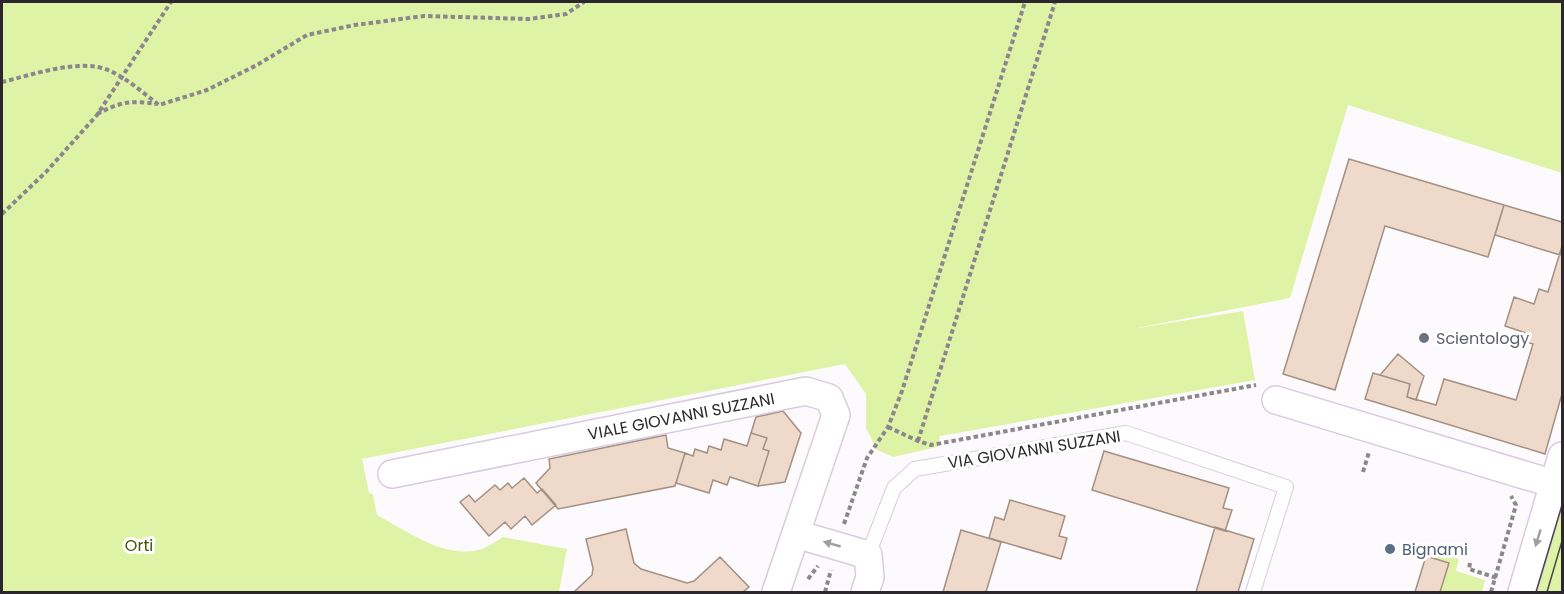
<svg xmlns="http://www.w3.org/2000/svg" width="1564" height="594" viewBox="0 0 1564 594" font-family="Poppins,sans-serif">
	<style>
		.green { fill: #dff3a6 }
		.building { fill: #eed9cb; stroke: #a39082; stroke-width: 1.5 }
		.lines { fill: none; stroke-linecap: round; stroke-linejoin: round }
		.lane-casing { stroke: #d9cbde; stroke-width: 16 }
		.street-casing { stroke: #d9cbde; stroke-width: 30 }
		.path { stroke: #8b878d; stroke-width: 4; stroke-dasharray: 4.5 3; stroke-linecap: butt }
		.lane { stroke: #fff; stroke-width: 14 }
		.street { stroke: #fff; stroke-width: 27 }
		.tram { stroke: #4b464d; stroke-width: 1.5 }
		.oneway { fill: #a09ea1 }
		.worship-dot { fill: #6b7280; stroke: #fff; stroke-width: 2 }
		.service-dot { fill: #5c6f8a; stroke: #fff; stroke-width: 2 }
		.labels { text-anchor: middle; stroke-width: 6; stroke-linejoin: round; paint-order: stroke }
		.worship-label { font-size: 16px; fill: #5b616d; stroke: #fff; text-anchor: start }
		.street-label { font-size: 16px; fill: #2c272e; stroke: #fff }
		.park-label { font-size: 16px; fill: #44520a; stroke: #fff }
		.service-label { font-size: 16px; fill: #4e5e75; stroke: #fff; text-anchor: start }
	</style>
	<rect width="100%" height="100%" fill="#fdfafe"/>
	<!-- green -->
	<path class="green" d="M2 2H1562V173L1348 105 1290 298 1132 329 1243 311 1255 380 940 436 937 447 893 457 877 450 866 428V394L845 364 362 459 369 493 373 494 377 515C409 532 445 560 482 549 489 546 496 541 503 537L567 549 559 592H2Z
		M1562 480V592H1529Z
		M1428 550 1459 559 1456 571 1485 580 1482 592H1440L1448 563 1426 556Z"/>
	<!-- building -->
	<path class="building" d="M1349 159 1504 205 1488 257 1385 226 1335 390 1283 374Z
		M1504 205 1562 222V246L1560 255 1495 235Z
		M1562 246V394L1545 454 1365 399 1373 373 1410 384 1407 397 1436 405 1444 379 1516 400 1533 344 1523 341 1526 333 1505 326 1514 297 1534 304 1539 289 1548 292Z
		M1398 354 1424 376 1416 400 1407 397 1410 384 1380 375Z
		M783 411 801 433 785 482 758 486 769 451 763 449 767 438 751 433 756 417Z
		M751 433 767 438 763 449 769 451 758 486 730 477 727 485 713 480 709 493 676 483 685 453 693 456 695 449 707 453 709 446 721 450 724 439 747 446Z
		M666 435 668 448 685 453 675 486 558 509 536 483 550 468 549 459Z
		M1104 451 1229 488 1223 508 1232 510 1225 531 1092 490Z
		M524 478 537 493 542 489 556 505 532 525 525 516 511 529 505 522 489 536 460 502 469 495 475 502 495 485 500 490 508 483 512 488Z
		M1010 500 1065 516 1059 536 1067 538 1061 559 989 538 995 517 1004 520Z
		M1215 527 1254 539 1238 592H1196Z
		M626 529 634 563 641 569 687 583 694 581 720 557 749 587 743 592H574L592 575 593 568 586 539Z
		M961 530 1001 542 986 592H943Z
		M1426 556 1449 563 1440 592H1415Z"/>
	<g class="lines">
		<!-- lane casing -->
		<g class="lane-casing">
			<path id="lane" d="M868 555 894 488 915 469 1126 433 1286 487 1253 592"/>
		</g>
		<!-- street casing -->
		<g class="street-casing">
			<path id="street" d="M1276 400 1554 484
				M392 474 806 391 829 398 836 415 776 592
				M796 534 868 555 870 577 865 592
				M1522 592 1562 456"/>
		</g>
		<!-- path -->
		<path class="path" d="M2 82C32 75 79 58 108 70 127 78 143 93 159 105L207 90 257 65 307 35 355 25 424 16 529 19 566 14 584 2
			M97 114C120 102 131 100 156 104
			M2 214 46 172 97 115 171 2
			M888 427 918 441 931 445 1256 385
			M918 441 1055 2
			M1363 472 1369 452
			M844 524 867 458 888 427 902 391 1025 2
			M1470 563 1469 569 1497 578
			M808 579 818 566
			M825 592 831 570
			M1491 592 1516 505 1511 496"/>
		<!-- lane -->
		<use href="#lane" class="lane"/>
		<!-- street -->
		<use href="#street" class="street"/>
		<!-- tram -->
		<path class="tram" d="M1536 592 1562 505
			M1547 592 1562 541"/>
	</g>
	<!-- one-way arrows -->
	<defs><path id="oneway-solid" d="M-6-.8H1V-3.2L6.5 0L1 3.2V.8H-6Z" transform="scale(1.5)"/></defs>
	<g class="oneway">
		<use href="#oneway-solid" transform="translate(1538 538) rotate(107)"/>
		<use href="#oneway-solid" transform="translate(832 544) rotate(-164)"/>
	</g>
	<!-- markers -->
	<circle class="worship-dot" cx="1424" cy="338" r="6"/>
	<circle class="service-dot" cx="1390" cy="549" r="6"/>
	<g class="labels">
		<!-- worship labels -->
		<g class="worship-label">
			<text x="1436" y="344">Scientology</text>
		</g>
		<!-- street labels -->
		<g class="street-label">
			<text transform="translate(681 416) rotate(-11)" y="6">VIALE GIOVANNI SUZZANI</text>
			<text transform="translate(1034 449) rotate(-9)" y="6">VIA GIOVANNI SUZZANI</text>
		</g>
		<!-- park labels -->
		<g class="park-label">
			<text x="139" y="551">Orti</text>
		</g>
		<!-- service labels -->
		<g class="service-label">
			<text x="1402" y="555">Bignami</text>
		</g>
	</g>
	<!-- border -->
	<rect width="1564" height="594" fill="none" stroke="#2c272e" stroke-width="6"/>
</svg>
